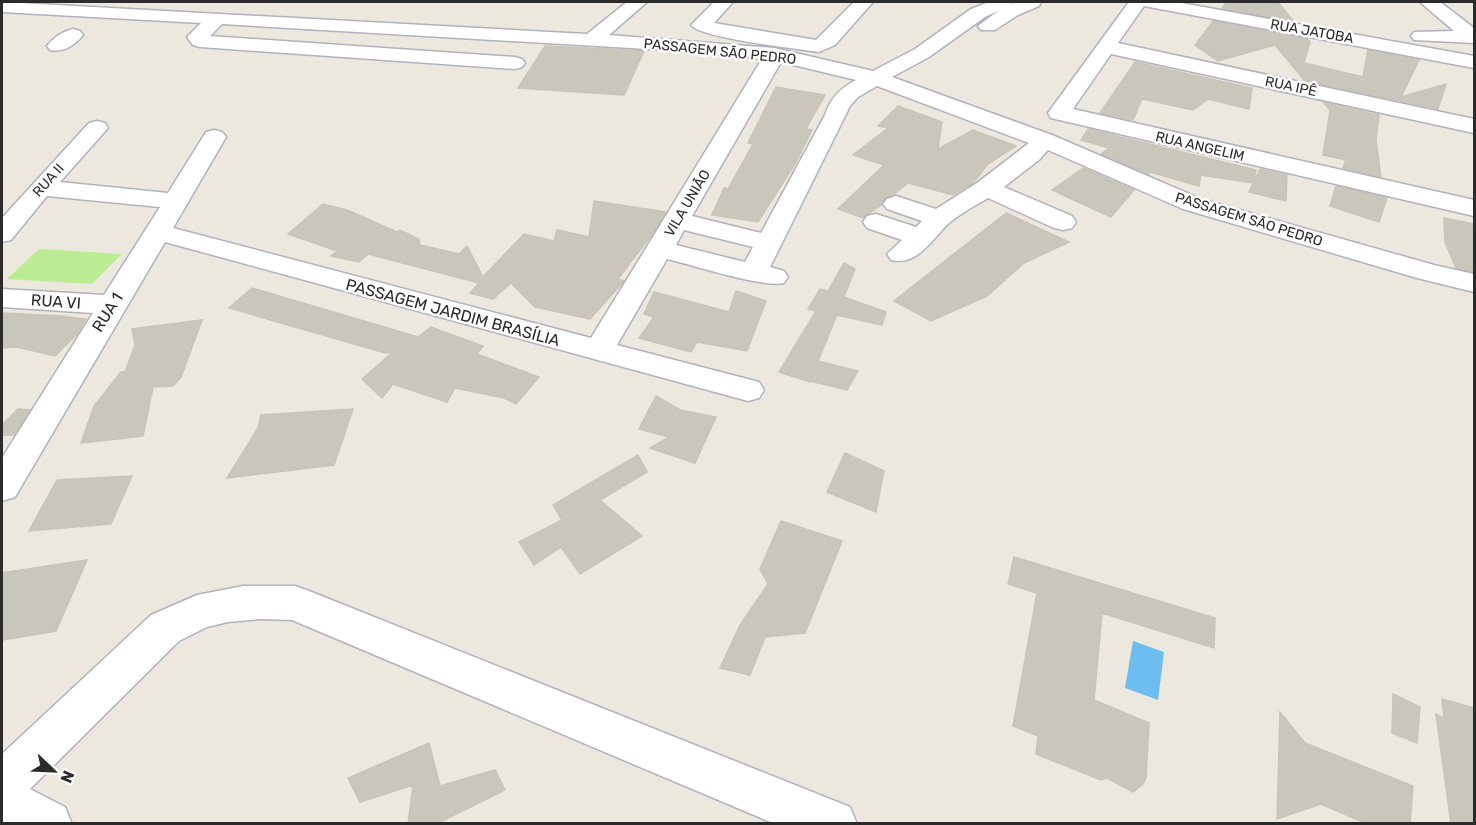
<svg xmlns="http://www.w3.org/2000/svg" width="1476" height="825" viewBox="0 0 1476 825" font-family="Rubik,sans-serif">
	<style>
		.pitch { fill: #bbec93 }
		.water { fill: #6dbdf1 }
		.building { fill: #c9c6bb; stroke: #c9c4b6; stroke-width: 1.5 }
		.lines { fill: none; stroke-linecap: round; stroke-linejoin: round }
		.minor-casing { stroke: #b1b1bf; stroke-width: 3 }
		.minor { fill: #fff; fill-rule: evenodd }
		.labels { text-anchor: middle; stroke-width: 5; stroke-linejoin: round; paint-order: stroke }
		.far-street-label { font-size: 14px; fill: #2b2b2b; stroke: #fff }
		.street-label { font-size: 16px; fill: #2b2b2b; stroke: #fff }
	</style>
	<rect width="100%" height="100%" fill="#ede8dd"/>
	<!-- pitch -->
	<path class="pitch" d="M39 249 122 254 92 284 7 279Z"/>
	<!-- water -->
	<path class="water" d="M1133 641 1164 652 1158 700 1125 688Z"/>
	<!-- building -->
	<path class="building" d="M1227 2H1278L1293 21 1222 8Z
		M1213 21 1308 39 1310 42 1304 63 1363 77 1368 50 1419 60 1401 97 1446 84 1438 109 1305 81 1275 45 1218 61 1195 45Z
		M545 46 644 51 624 95 518 88Z
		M1135 62 1252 88 1249 109 1208 99 1193 110 1142 99 1133 120 1100 113Z
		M776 87 825 95 806 129 812 130 795 164 758 222 712 215 724 188 728 189 753 144 748 143Z
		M1324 103 1379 115 1376 140 1381 177 1343 168 1346 160 1323 155 1330 110Z
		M898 106 942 122 938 149 973 130 1016 146 988 164 973 183 953 195 908 183 894 194 885 198 881 205 863 218 838 209 884 165 853 155 888 128 878 126Z
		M1088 129 1256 170 1253 183 1201 175 1199 186 1150 172 1149 174 1101 154 1109 148 1081 140Z
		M1083 168 1134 190 1111 217 1052 190Z
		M1260 169 1287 175 1286 201 1249 192Z
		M1336 186 1387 198 1379 222 1330 206Z
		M594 201 666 212 650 237 618 279 624 281 590 319 535 307 511 283 493 299 470 293 479 283 368 254 359 262 331 256 337 251 288 234 323 204 347 210 397 232 400 230 419 239 420 245 459 254 467 246 483 277 524 234 554 241 557 230 589 237Z
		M1006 213 1069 242 1024 263 987 296 931 321 894 301Z
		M1444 218 1474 224V272L1456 268 1445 242Z
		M844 263 855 269 844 297 886 312 882 325 837 315 818 361 858 371 847 390 810 381V382L779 372 816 311 808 309 820 289 828 291Z
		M252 288 418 337 431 327 483 346 477 354 539 377 516 404 504 398 455 388 447 402 393 384 382 398 362 379 393 352 385 353 229 308Z
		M736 291 766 301 747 351 697 342 691 352 639 338 654 317 644 314 654 292 729 312Z
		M2 313 62 316 86 319 77 334 55 356 17 347 2 348Z
		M202 320 181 377 173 386 153 387 143 436 81 443 94 406 121 372H125L135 345 132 329Z
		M656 396 680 410 716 417 695 463 650 448 669 437 639 429Z
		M18 409 30 410 14 435H2V425Z
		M353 409 334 465 227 478 258 428 261 415Z
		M845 453 884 471 876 512 827 492Z
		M638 455 647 472 600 500 642 536 580 574 561 547 534 565 519 542 562 520 553 505Z
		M132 476 111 524 29 531 57 480Z
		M781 521 842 541 805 633 765 637 750 675 720 668 740 625 768 584 760 569Z
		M1014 557 1215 618 1214 648 1102 613 1094 700 1149 723 1146 778 1143 784 1133 792 1107 778 1101 780 1036 754 1038 736 1013 726 1037 593 1008 584Z
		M87 560 56 631 2 640V573Z
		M1393 694 1420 707 1417 743 1392 733Z
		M1442 699 1474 708V824H1451L1436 714 1444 718Z
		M1280 712 1305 743 1413 786 1410 824H1367L1321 804 1277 819Z
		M429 743 440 786 495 770 505 790 436 824H408L413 785 360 802 348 778Z"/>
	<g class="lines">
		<!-- minor casing -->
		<g class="minor-casing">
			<path id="minor" d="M2 2 587 34 627 2H647L609 35 774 48 873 71 915 49 971 9 989 2H1012L1011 4 1017 2H1041L1039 6 1018 15 995 30H981L978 26 998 11 985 17 929 57 892 77 1052 135 1201 199 1434 265 1474 274V292L1417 278 1183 209 1048 150 1040 159 1004 187 1072 216 1076 222 1072 228 1063 230 1054 228 988 198C975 206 959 214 948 224 931 240 918 266 891 260L887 254 902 240 867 228 863 222 867 216 876 214 916 227 922 221 887 209 883 204 887 199 896 196 936 209 977 183 1029 143 877 86 858 97 850 106 770 267 784 271 788 277 784 283C763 288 693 265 667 259L617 345 759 382 764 390 759 398 748 401 165 242 15 497 2 501V458L93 313 2 307V289L104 295 160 207 47 196 11 240 2 242V218L89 123 97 121 105 123 108 128 60 182 168 193 206 132 214 130 222 132 226 137 173 228 591 338 762 59 682 51 222 24 210 36 515 57 522 59 525 63 522 67 515 69 200 47 193 45 187 37 201 23 2 12ZM781 62 856 80C841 88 830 98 825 115L761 233 692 216ZM684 230 753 247 745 262 676 245Z
				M714 2H733L714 23 816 40 854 2H873L835 45 819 52C798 49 700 38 691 25Z
				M1129 2H1176L1474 56V68L1144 6 1118 43 1474 119V133L1111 54 1073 109 1474 200V216L1051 118 1048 113Z
				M1420 2H1440L1474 28V43L1414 40 1411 36 1414 32 1454 31Z
				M73 29 80 31 83 35C75 45 63 53 50 50L47 46C53 38 63 31 73 29Z
				M243 586H295L309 591 850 807 857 824H775L292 620 260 619 228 622 207 627 179 641 30 789 65 807 72 824H2V754L151 615 197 595Z"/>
		</g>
		<!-- minor -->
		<use href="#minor" class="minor"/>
	</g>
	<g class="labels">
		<!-- far-street labels -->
		<g class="far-street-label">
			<text transform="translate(1312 31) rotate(10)" y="5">RUA JATOBA</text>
			<text transform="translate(720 51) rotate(6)" y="5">PASSAGEM SÃO PEDRO</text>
			<text transform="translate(1291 86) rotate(12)" y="5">RUA IPÊ</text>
			<text transform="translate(1200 146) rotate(13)" y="5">RUA ANGELIM</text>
			<text transform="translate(48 180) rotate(-48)" y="5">RUA II</text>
			<text transform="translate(687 203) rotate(-59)" y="5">VILA UNIÃO</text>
			<text transform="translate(1249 219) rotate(17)" y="5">PASSAGEM SÃO PEDRO</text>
		</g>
		<!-- street labels -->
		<g class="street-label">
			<text transform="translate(56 301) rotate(4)" y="6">RUA VI</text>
			<text transform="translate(107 312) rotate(-58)" y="6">RUA 1</text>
			<text transform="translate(453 312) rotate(15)" y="6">PASSAGEM JARDIM BRASÍLIA</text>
		</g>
	</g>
	<!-- border -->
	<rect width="1476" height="825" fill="none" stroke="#2b2b2b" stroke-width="6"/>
	<!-- north arrow -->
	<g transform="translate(54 771) rotate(113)" stroke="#ffffff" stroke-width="4.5" paint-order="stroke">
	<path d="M0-4.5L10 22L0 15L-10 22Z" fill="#2b2b2b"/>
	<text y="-9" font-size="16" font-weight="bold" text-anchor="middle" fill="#2b2b2b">N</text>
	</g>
</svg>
